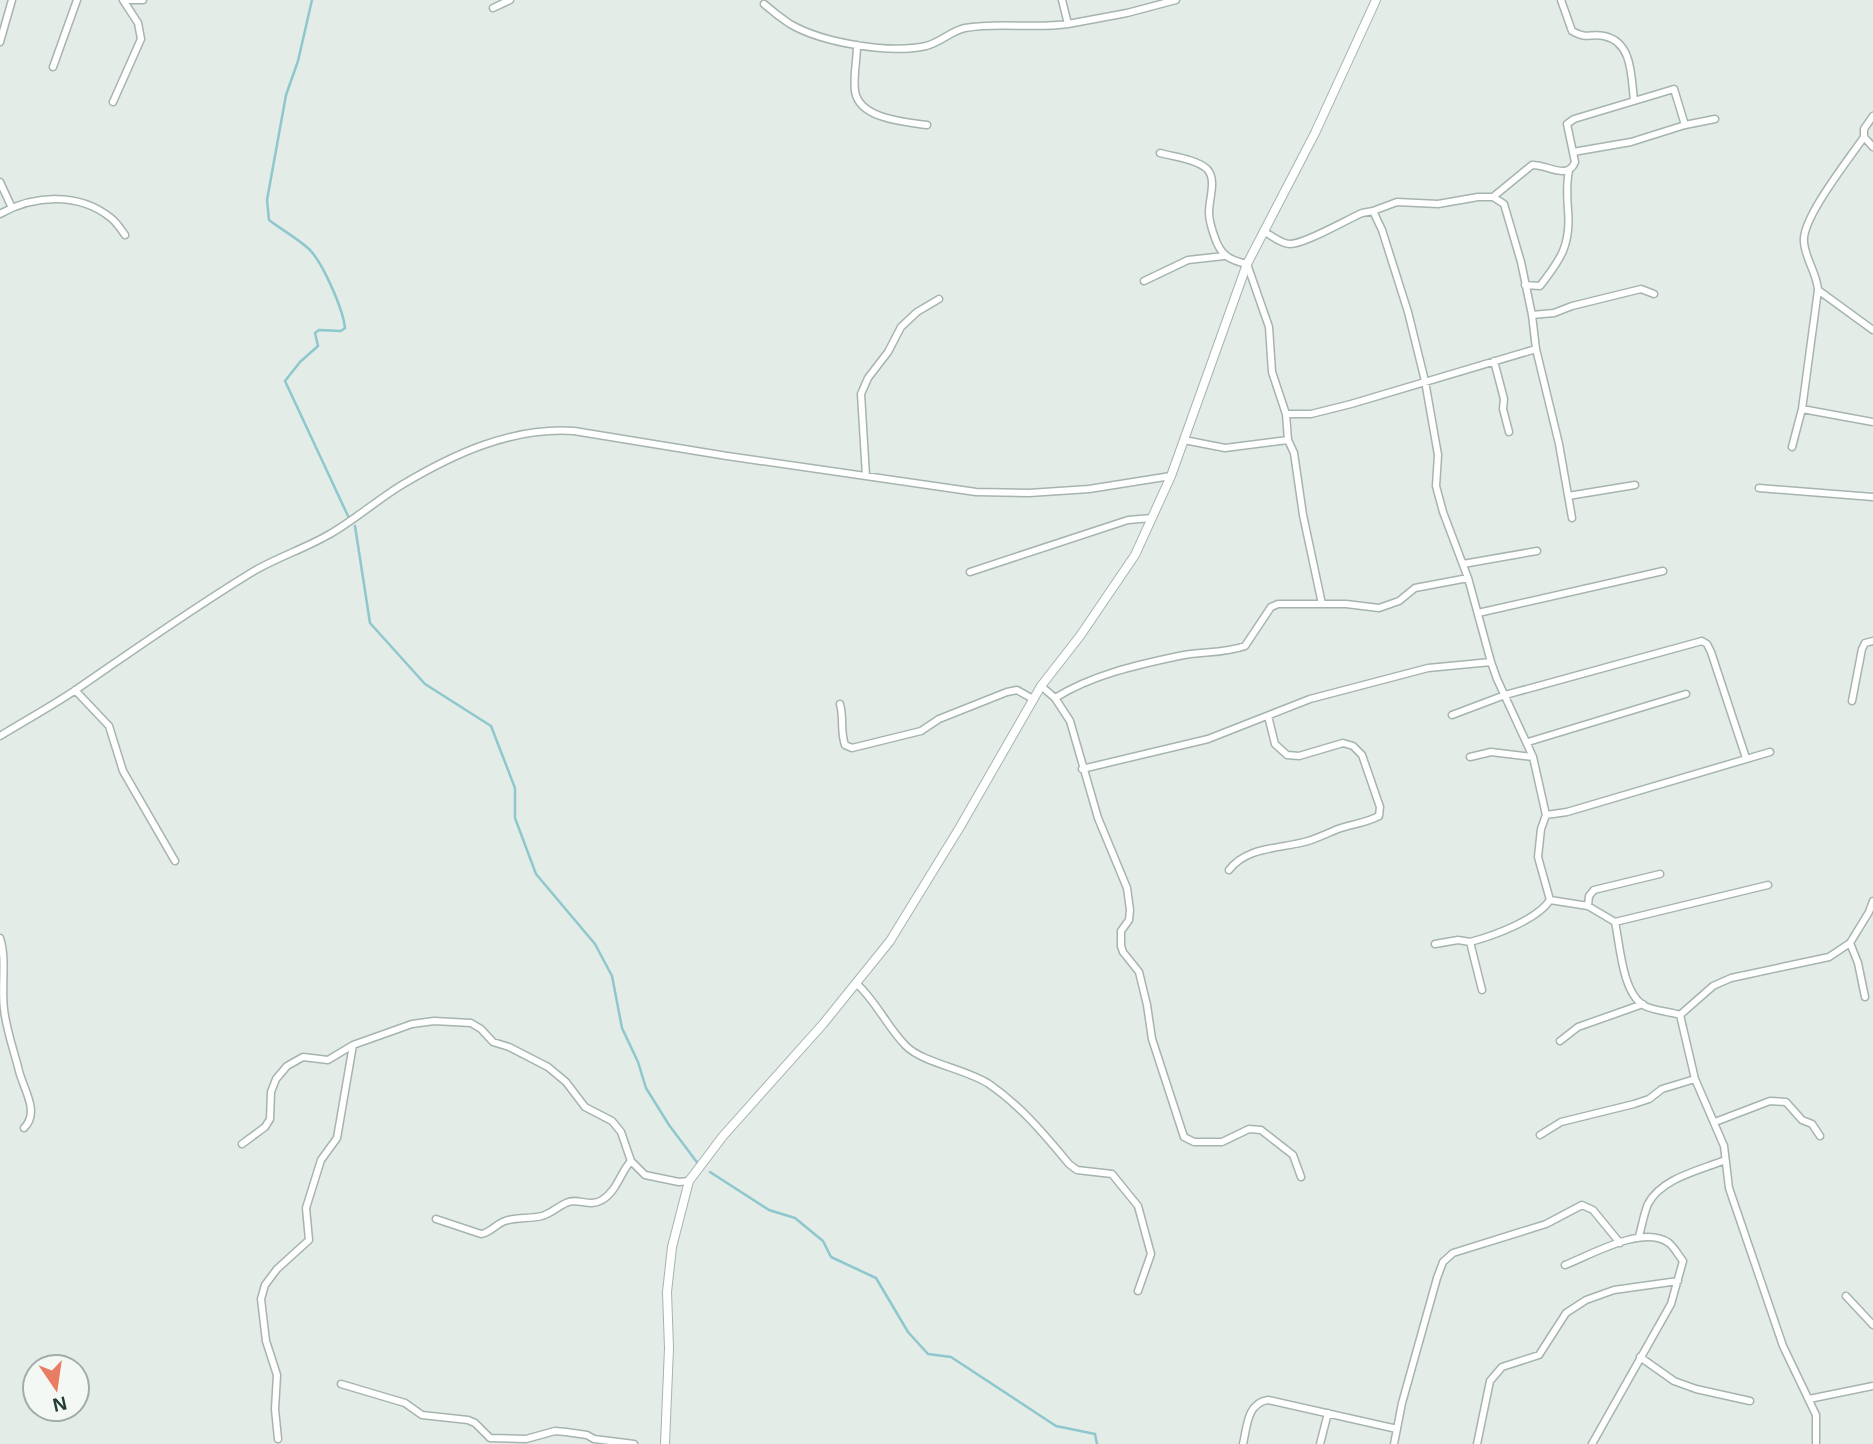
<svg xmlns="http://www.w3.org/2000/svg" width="1873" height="1444" viewBox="0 0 1873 1444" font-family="Arial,sans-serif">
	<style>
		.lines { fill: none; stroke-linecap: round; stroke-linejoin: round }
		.stream { stroke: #8ec7cd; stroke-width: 2.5 }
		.minor-casing { stroke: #a6b4ae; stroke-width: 9 }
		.tertiary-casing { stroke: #a6b4ae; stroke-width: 10 }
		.minor { stroke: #fff; stroke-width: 6 }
		.tertiary { stroke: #fff; stroke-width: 8 }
	</style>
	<rect width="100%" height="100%" fill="#e3ece7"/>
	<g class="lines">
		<!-- stream -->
		<path class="stream" d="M312 0 298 61 286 95 267 200 269 220C282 230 297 238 309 249 323 263 343 309 345 328L341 331 319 330 315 333 318 346 300 362 285 381 348 516
			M355 526 370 623 425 684 491 726 515 788V818L536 874 595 944 612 976 622 1028 638 1062 646 1088 669 1125 699 1165
			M710 1172 769 1210 795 1218 823 1241 831 1257 876 1278 908 1332 928 1354 951 1357 1056 1426 1095 1434 1097 1444"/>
		<!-- minor casing -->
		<g class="minor-casing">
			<path id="minor" d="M123 0H143
				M1062 0 1068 24 1127 13 1176 0
				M1561 0 1572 31C1588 40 1589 33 1604 36 1633 42 1631 77 1634 100
				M764 4C772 11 781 18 790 24 823 43 889 54 926 46 941 42 951 31 965 28 999 22 1034 29 1068 24
				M493 8 510 0
				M0 42 12 0
				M857 45C857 60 853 77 855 91 859 119 905 122 927 125
				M53 67 77 0
				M113 102 141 39 138 23 123 0
				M1873 116 1864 129V137L1873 147
				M1573 152 1631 142 1685 125 1715 119
				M1160 153C1174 157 1196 159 1207 169 1217 179 1209 199 1209 212 1209 221 1212 230 1215 238 1221 256 1230 260 1247 264L1269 327 1272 372 1286 414 1288 440
				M0 182 12 208
				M1493 197 1532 165C1546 164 1568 181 1575 162L1567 124 1574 119 1674 89 1685 125
				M0 214C34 195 79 192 111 218 116 222 121 229 125 235
				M1265 232C1272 236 1281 244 1290 244 1305 244 1346 220 1362 213L1373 211 1382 230 1408 312 1425 381 1438 455 1436 486 1443 512 1468 578 1491 662
				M1144 281 1188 260 1224 256
				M1525 285 1540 286C1561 259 1571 245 1568 210 1567 197 1566 184 1569 171
				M1818 290 1873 330
				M1532 315 1554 313 1572 306 1641 289 1654 294
				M1536 349 1559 444 1572 518
				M1494 361 1504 399 1503 409 1509 432
				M1802 409 1873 422
				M1286 414H1311L1351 404 1536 349 1532 315 1521 262 1504 204 1493 197H1478L1438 204 1397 202 1373 211
				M1184 440 1225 448 1288 440 1294 453 1303 515 1322 604
				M1792 447 1802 409 1818 290C1817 273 1805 259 1804 242 1801 219 1849 159 1864 137
				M866 476 861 394 868 378 888 352 901 327 917 312 939 299
				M1759 488 1873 497
				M1568 496 1635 485
				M1463 564 1537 551
				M970 572 1128 520 1152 518
				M1478 613 1663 571
				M1041 686 1055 698 1070 721 1098 818 1127 888 1130 910 1129 920 1121 931V946L1123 952 1139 972 1147 1005 1152 1039 1184 1137 1194 1142H1222L1249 1129 1261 1130 1293 1155 1301 1177
				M75 690 109 726 123 771 175 861
				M1055 698C1092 675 1136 665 1179 656 1201 651 1223 654 1245 646L1271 607 1278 604H1346L1379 608 1399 601 1415 588 1468 578
				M1852 701 1862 649 1865 643 1873 641
				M840 704C844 718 840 731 845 745L852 748 921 731 939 719 1007 692 1017 690 1033 699
				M1452 715 1505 695 1702 641 1707 644 1711 652 1746 758
				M0 736C26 720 52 706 77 689 135 649 193 608 254 571 278 557 306 548 330 534 354 520 376 501 400 486 453 454 511 427 574 431L727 456 976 492 1029 493 1089 489 1171 476
				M1528 742 1686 694
				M1470 757 1491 752 1533 757
				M1082 769 1208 739 1310 699 1428 668 1491 662 1497 679 1533 757 1546 815 1541 829 1538 857 1550 900
				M1546 815 1567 812 1770 752
				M1229 870C1247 846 1281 849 1308 841 1318 838 1328 833 1338 829 1352 824 1366 823 1379 816L1380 807 1362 755 1353 746 1343 743 1299 756 1287 755 1275 744 1268 716
				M1550 900 1588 906 1615 922 1768 885
				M1588 906 1589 896 1594 890 1660 874
				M1615 922C1620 945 1622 991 1643 1005 1653 1011 1668 1011 1680 1015L1695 1079 1724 1146 1729 1188 1783 1346 1816 1415V1444
				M0 938C7 960 1 986 4 1009 6 1028 13 1048 18 1067 22 1088 41 1111 24 1128
				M1850 943 1858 963 1865 997
				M1435 944 1458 940 1470 942
				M856 983C877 1002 887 1027 906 1046 923 1063 966 1069 989 1084 1021 1106 1045 1135 1069 1164L1077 1170 1112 1174 1138 1206 1151 1254 1138 1291
				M1482 990 1470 942C1493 936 1537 920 1550 900
				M1680 1015 1713 986 1731 978 1829 957 1850 943 1869 912 1873 901
				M1560 1041 1578 1027 1643 1004
				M1715 1122 1770 1101 1786 1102 1802 1120 1812 1124 1820 1136
				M1540 1135 1561 1122 1634 1104 1649 1099 1662 1089 1695 1079
				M242 1144 265 1127 270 1119 271 1092 276 1079 287 1066 303 1057 328 1060 353 1045 412 1024 434 1021 471 1023 481 1029 493 1042 509 1047 548 1067 566 1082 585 1107 612 1121 621 1132 631 1161 645 1175 679 1182 689 1181
				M436 1219 481 1234C490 1233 496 1224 505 1221 516 1217 530 1219 542 1216 552 1213 557 1207 566 1203 578 1197 589 1208 602 1200 617 1191 620 1173 631 1161
				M1639 1236C1642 1226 1644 1213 1648 1204 1661 1178 1701 1170 1725 1160
				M1565 1265C1591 1255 1643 1224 1669 1243 1674 1247 1679 1256 1683 1261L1671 1304 1592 1444
				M1846 1296 1873 1325
				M1640 1357 1674 1381 1696 1389 1750 1401
				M341 1384 405 1403 422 1415 468 1420 475 1423 490 1438 526 1439 555 1431 566 1432 587 1435 594 1439 634 1444
				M1809 1399 1873 1386
				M278 1439 275 1409 277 1375 266 1341 261 1299 265 1285 277 1269 309 1240 306 1208 321 1160 337 1138 353 1045
				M1243 1444C1247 1427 1247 1403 1268 1400L1397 1429
				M1320 1444 1328 1413
				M1394 1444 1402 1403 1437 1278 1443 1262 1453 1253 1546 1224 1582 1205 1593 1210 1620 1243
				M1477 1444 1490 1381 1502 1367 1539 1355 1566 1313 1586 1300 1614 1290 1678 1281"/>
		</g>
		<!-- tertiary casing -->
		<g class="tertiary-casing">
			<path id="tertiary" d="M665 1444 669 1348 667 1292 672 1247 689 1181 723 1136 823 1024 890 941 960 827 1041 686 1080 636 1135 555 1171 476 1247 264 1315 133 1376 0"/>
		</g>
		<!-- minor -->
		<use href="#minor" class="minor"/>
		<!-- tertiary -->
		<use href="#tertiary" class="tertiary"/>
	</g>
	<!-- north arrow -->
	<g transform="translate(56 1388) rotate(167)"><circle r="33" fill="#f3f8f5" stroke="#a0ada8" stroke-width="2"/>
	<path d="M0-5L12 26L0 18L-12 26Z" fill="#e97d63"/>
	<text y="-10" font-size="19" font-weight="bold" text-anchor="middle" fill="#233c34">N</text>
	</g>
</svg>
